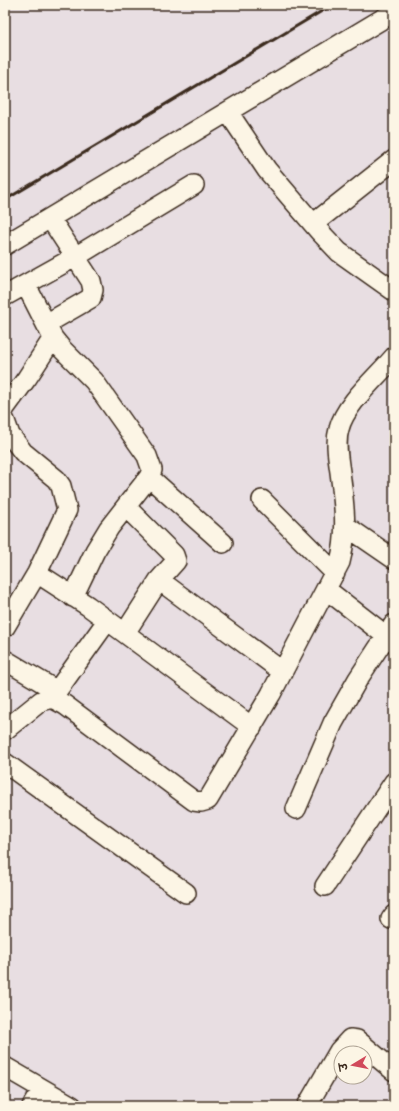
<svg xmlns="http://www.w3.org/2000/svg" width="399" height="1111" viewBox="0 0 399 1111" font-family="'Patrick Hand','Playpen Sans Deva',sans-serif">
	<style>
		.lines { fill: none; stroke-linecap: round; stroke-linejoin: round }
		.minor-casing { stroke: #3b2a1e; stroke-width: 22 }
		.minor { stroke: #fcf5e5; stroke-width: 19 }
		.rail { stroke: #3b2a1e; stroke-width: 3 }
	</style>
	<rect width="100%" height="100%" fill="#e8dee2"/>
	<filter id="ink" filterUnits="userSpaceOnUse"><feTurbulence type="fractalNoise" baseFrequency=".025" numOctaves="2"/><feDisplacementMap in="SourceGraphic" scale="8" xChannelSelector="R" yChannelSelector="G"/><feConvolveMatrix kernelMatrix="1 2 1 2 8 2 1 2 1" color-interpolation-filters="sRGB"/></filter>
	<g filter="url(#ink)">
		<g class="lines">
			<!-- minor casing -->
			<g class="minor-casing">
				<path id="minor" d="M228 112 267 170 320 232 339 252 394 291
					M313 224 394 160
					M5 245 394 12
					M26 285 53 338 62 349 94 381 147 456 152 470 149 477 109 528 95 551 73 597
					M5 296 75 257 194 185
					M46 324 91 298 93 290 91 281 50 218
					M5 408 27 378 53 338
					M5 421 10 435 23 452 56 479 61 486 67 510 37 573 5 627
					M149 477 223 543
					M262 500 335 573
					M346 526 394 559
					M37 573 88 606 252 727
					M159 580 283 672
					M327 590 394 642
					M125 633 159 580 176 561 174 555 126 507
					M5 660 57 691
					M52 698 107 621
					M5 730 41 701 52 698 65 705 194 801 201 802 208 800 271 694 340 562C348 532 344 502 340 472 338 458 335 442 339 429 345 404 377 377 394 357
					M5 763 186 893
					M296 809 333 723 358 679 394 624
					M325 886 394 782
					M391 919 394 915
					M5 1067 72 1106
					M32 1106 42 1089
					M307 1106 339 1051 350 1039 357 1040 394 1071"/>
			</g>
			<!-- minor -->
			<use href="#minor" class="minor"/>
			<!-- rail -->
			<path class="rail" d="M5 200 332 5"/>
		</g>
	</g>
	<!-- margin -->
	<rect width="399" height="1111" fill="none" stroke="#fcf5e5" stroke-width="20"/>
	<rect x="10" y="10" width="379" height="1091" fill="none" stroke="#3b2a1e" stroke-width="1.5" filter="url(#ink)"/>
	<!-- north arrow -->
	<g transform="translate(353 1065) rotate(260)"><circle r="19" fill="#fcf5e5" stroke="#afa495"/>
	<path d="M0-3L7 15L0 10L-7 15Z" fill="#d1495b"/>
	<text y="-6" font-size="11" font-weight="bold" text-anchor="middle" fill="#3b2a1e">उ</text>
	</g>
</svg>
